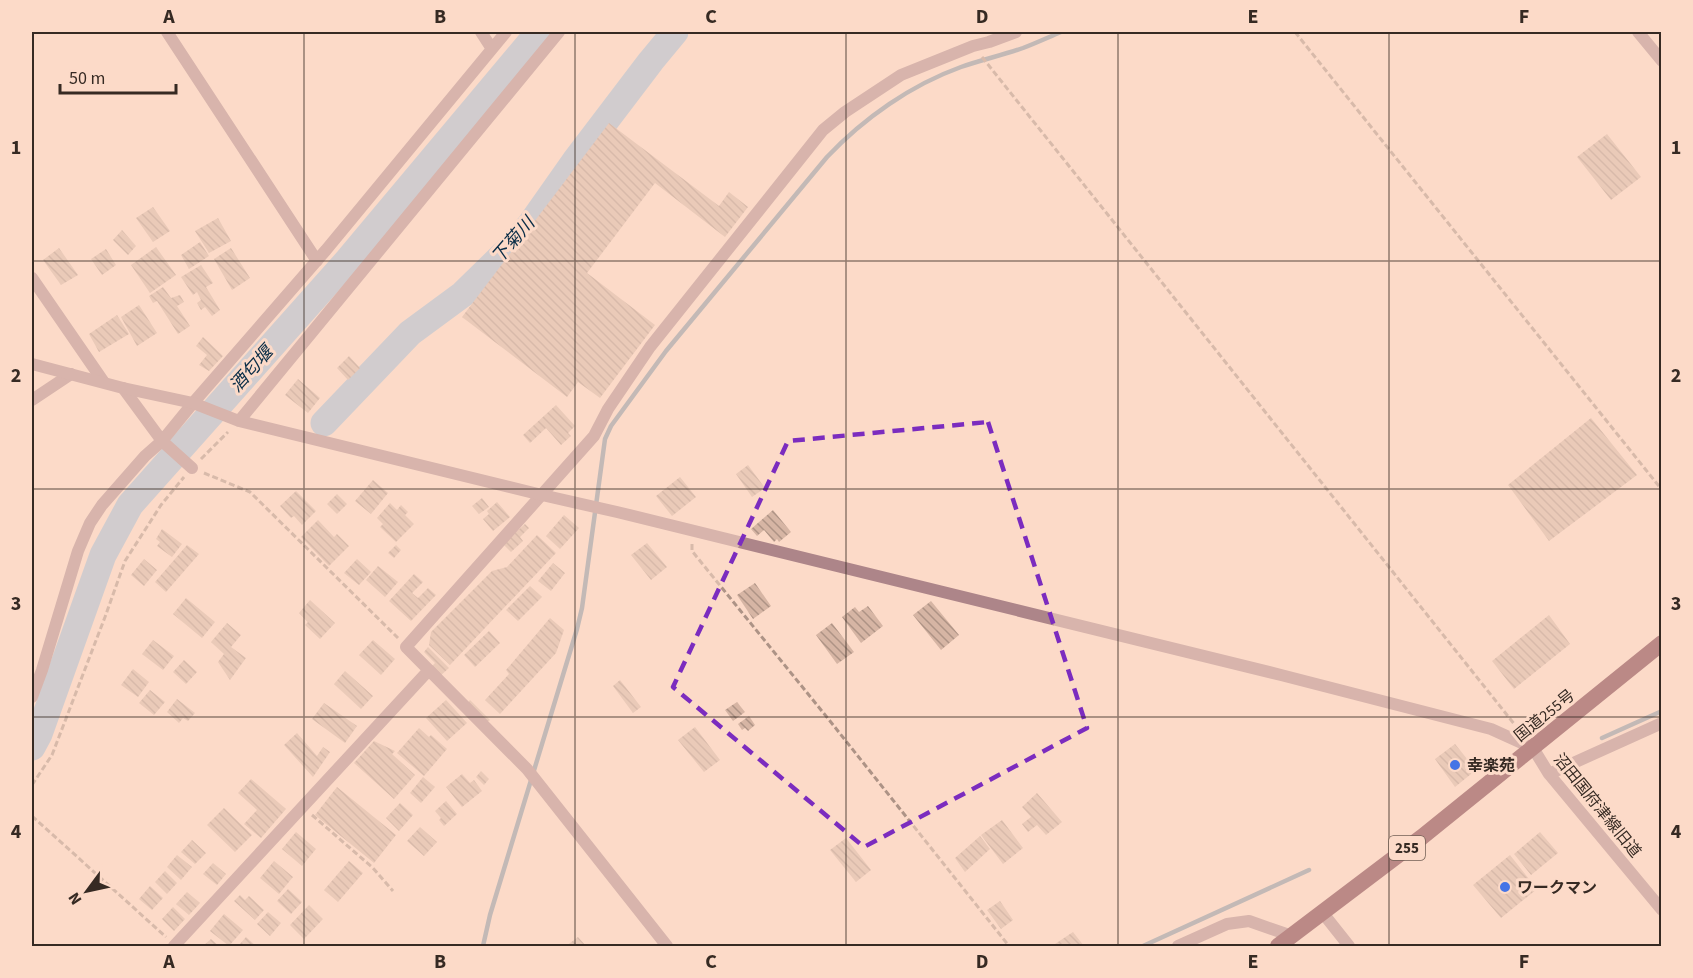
<svg xmlns="http://www.w3.org/2000/svg" width="1693" height="978" viewBox="0 0 1693 978" font-family="'Source Sans 3','Noto Sans JP',sans-serif">
	<style>
		.lines { fill: none; stroke-linecap: round; stroke-linejoin: round }
		.stream { stroke: #7f90a0; stroke-width: 4.5 }
		.river { stroke: #9ebbd5; stroke-width: 27 }
		.building { fill: url(#building-back-hatch) }
		.path { stroke: #ad9386; stroke-width: 3; stroke-dasharray: 6 3; stroke-linecap: butt }
		.minor { stroke: #ad8589; stroke-width: 12 }
		.tertiary { stroke: #ad8589; stroke-width: 12 }
		.trunk { stroke: #6e2736; stroke-width: 16 }
		.marked { fill: none; stroke: #7b2cbf; stroke-width: 4.5; stroke-dasharray: 12 8; stroke-linejoin: round }
		.grid { fill: none; stroke: #362a23; stroke-width: 1.5; stroke-opacity: 0.55 }
		.poi-dot { fill: #4574e6; stroke: #fcdac8; stroke-width: 2 }
		.labels { text-anchor: middle; stroke-width: 6; stroke-linejoin: round; paint-order: stroke }
		.shield { fill: #fcdac8; stroke: #715f54; stroke-width: 1.5 }
		.shield-label { font-size: 15px; font-weight: bold; fill: #362a23 }
		.street-label { font-size: 16px; fill: #362a23; stroke: #fcdac8 }
		.poi-label { font-size: 16px; font-weight: bold; fill: #362a23; stroke: #fcdac8; text-anchor: start }
		.water-label { font-size: 18px; font-style: italic; fill: #082c46; stroke: #fcdac8 }
		.neatline { fill: none; stroke: #362a23; stroke-width: 2 }
		.grid-label { font-size: 20px; text-anchor: middle; font-weight: bold; fill: #362a23 }
	</style>
	<defs>
		<pattern id="building-back-hatch" width="6" height="6" patternUnits="userSpaceOnUse" patternTransform="scale(1.5)"><rect width="6" height="6" fill="#d6b5a4"/><path d="M-1 5l2 2M0 0l6 6M5-1l2 2" fill="none" stroke="#ae9385"/></pattern>
	</defs>
	<rect width="100%" height="100%" fill="#fcdac8"/>
	<g class="lines">
		<!-- stream -->
		<path class="stream" d="M1602 738 1662 711
			M483 946 490 915 577 629 582 608 605 439 611 426 666 351 827 157C864 118 911 85 961 67 981 60 1003 55 1023 48 1036 43 1049 37 1061 32
			M1143 946 1309 870"/>
		<!-- river -->
		<path class="river" d="M324 423 410 333 463 294 511 247 530 225 575 161 651 61 675 32
			M32 747 39 734 103 555 130 505 348 260 539 32"/>
	</g>
	<!-- building -->
	<path class="building" d="M609 123 719 206 729 192 748 207 725 237 655 183 587 273 655 325 600 398 578 382 567 397 462 317Z
		M1607 134 1641 177 1611 200 1577 157Z
		M153 207 170 231 153 242 136 218Z
		M218 218 231 241 209 253 195 231Z
		M122 230 136 246 128 255 113 240Z
		M200 242 209 256 189 269 181 255Z
		M156 247 176 275 150 293 131 265Z
		M59 248 78 275 61 285 43 260Z
		M231 248 250 278 232 290 214 259Z
		M106 249 116 265 102 275 91 259Z
		M201 265 213 283 206 287 220 310 212 316 205 307 201 310 197 303 201 300 197 292 193 295 181 277Z
		M163 287 171 298 180 295 184 302 177 306 190 326 178 334 157 301 153 303 149 296Z
		M139 305 157 333 137 346 121 317Z
		M117 315 129 334 99 352 89 334Z
		M203 337 223 356 209 371 199 365 207 355 196 346Z
		M349 356 360 368 348 380 337 368Z
		M298 379 320 398 308 413 285 395Z
		M556 405 575 426 568 433 571 436 561 445 546 428 530 443 523 435Z
		M1591 418 1637 475 1549 541 1508 485Z
		M748 465 765 488 752 497 736 474Z
		M680 477 696 497 672 516 656 496Z
		M373 480 388 493 371 514 355 501Z
		M296 491 316 511 302 525 294 516 291 518 280 506Z
		M337 494 347 504 337 514 327 504Z
		M482 498 489 507 479 514 472 506Z
		M497 502 510 517 493 531 483 519 489 514 487 511Z
		M390 503 397 510 401 505 408 512 405 515 414 524 396 542 380 527 383 524 377 518Z
		M773 510 791 532 779 542 777 539 774 542 764 530 757 536 751 529Z
		M564 515 579 528 560 549 546 536Z
		M318 520 334 537 337 534 349 546 329 566 301 537Z
		M525 524 529 528 520 537 523 541 511 552 503 544Z
		M162 529 182 544 172 557 157 546 160 542 156 539Z
		M537 535 556 553 450 665 429 645 431 632 492 571 507 567Z
		M647 543 667 567 651 580 631 555Z
		M187 545 199 554 166 592 155 582Z
		M396 545 401 550 394 558 388 553Z
		M144 559 157 570 144 586 131 575Z
		M357 559 371 572 359 585 344 573Z
		M553 563 565 573 551 591 538 581Z
		M378 566 398 582 385 597 366 580Z
		M414 574 423 582 412 593 418 598 428 588 436 595 411 621 389 601Z
		M755 583 771 606 753 619 737 595Z
		M530 586 542 597 518 621 506 610Z
		M186 598 215 622 202 638 173 614Z
		M310 600 335 623 320 639 305 625 308 622 299 613Z
		M931 601 959 635 941 650 913 615Z
		M868 606 883 626 861 643 842 617 855 607 859 612Z
		M1549 615 1570 644 1514 689 1492 661Z
		M550 618 564 630 556 653 500 714 485 700 509 674 506 670Z
		M227 623 241 635 231 647 246 658 230 680 218 662 224 654 211 642Z
		M832 623 854 652 837 664 816 635Z
		M489 631 500 643 475 667 464 655Z
		M153 640 174 656 163 670 142 654Z
		M373 640 395 659 381 675 359 655Z
		M428 647 449 668 439 677 430 668 435 663 424 652Z
		M184 660 197 672 186 684 173 672Z
		M133 669 149 682 138 697 121 685Z
		M345 671 373 696 361 709 334 684Z
		M620 680 641 707 633 713 613 686Z
		M150 690 165 702 154 715 139 703Z
		M177 699 195 713 188 721 183 718 179 723 167 712Z
		M446 700 467 723 447 741 426 718Z
		M470 700 490 720 486 723 467 704Z
		M737 702 745 712 733 721 725 710Z
		M324 703 357 726 345 743 312 719Z
		M749 716 755 725 748 731 745 728 742 730 738 724Z
		M695 727 720 760 704 772 678 740Z
		M419 728 429 737 431 735 447 749 424 776 397 753Z
		M297 733 317 756 323 747 330 752 313 777 284 745Z
		M374 741 395 751 392 754 415 775 394 799 354 763Z
		M1455 744 1476 770 1455 787 1435 759Z
		M481 771 489 779 484 785 476 777Z
		M462 774 470 783 474 780 482 791 462 807 446 787Z
		M423 777 435 787 421 803 410 793Z
		M251 779 286 809 261 838 244 824 257 810 238 793Z
		M337 787 396 835 374 863 315 815Z
		M1037 793 1062 822 1046 835 1037 825 1028 832 1022 824 1031 817 1022 807Z
		M446 801 457 814 444 826 439 820 441 818 435 811Z
		M400 803 413 815 399 831 386 818Z
		M224 808 252 835 235 852 207 825Z
		M1002 820 1023 848 1003 864 981 835Z
		M420 827 437 842 424 856 407 841Z
		M296 832 316 849 302 866 282 849Z
		M1540 832 1558 853 1531 875 1514 854Z
		M980 836 990 849 965 872 955 858Z
		M846 838 871 870 856 882 830 850Z
		M192 840 206 853 195 864 181 852Z
		M177 855 192 867 181 880 167 867Z
		M1510 855 1537 889 1501 918 1473 885Z
		M274 861 293 877 279 894 260 878Z
		M349 861 363 873 338 902 324 890Z
		M213 863 226 874 217 885 203 874Z
		M165 871 177 883 167 894 155 882Z
		M150 886 163 898 152 910 139 899Z
		M288 889 302 902 291 914 277 901Z
		M187 892 200 903 189 915 176 904Z
		M240 895 245 900 249 896 264 910 255 920 234 901Z
		M1000 901 1013 920 1001 929 987 910Z
		M309 905 323 919 304 939 290 925Z
		M173 907 185 919 174 931 162 919Z
		M268 912 281 923 270 936 257 924Z
		M224 914 243 930 229 946 210 931Z
		M1073 932 1084 946H1052Z
		M246 937 256 946H238Z
		M578 937 586 946H566Z
		M211 939 219 946H203Z"/>
	<g class="lines">
		<!-- path -->
		<path class="path" d="M1295 32 1662 490
			M982 57 1515 725
			M201 459 228 432
			M204 473 250 492 398 638
			M692 544V551L830 721 1009 946
			M32 785 52 755 105 617 125 561 161 505 184 477
			M312 815 373 868 393 891
			M32 816 166 937"/>
		<!-- minor -->
		<path class="minor" d="M167 32 317 261
			M481 32 492 49
			M1638 32 1662 61
			M32 278 103 381
			M123 388 162 441 192 468
			M32 400 71 374
			M32 697 42 670 78 551 90 523 102 505 145 456 162 441 193 403 326 250 506 32
			M1322 912 1349 946
			M174 946 429 670
			M667 946 527 769 406 647 594 436 608 409 650 347 823 130 845 112 901 75 973 46 989 42 1016 32"/>
		<!-- tertiary -->
		<path class="tertiary" d="M32 364 123 388 193 403 239 421 542 495 617 512 1281 675 1491 729 1533 748 1549 774 1662 910
			M239 421 559 32
			M1549 774 1662 723
			M1178 946 1227 924 1249 921 1292 936"/>
		<!-- trunk -->
		<path class="trunk" d="M1278 946 1422 837 1662 643"/>
	</g>
	<!-- marked area -->
	<path d="M0 0H1693V978H0ZM988 422 1087 728 864 847 673 687 788 441Z" fill="#fcdac8" fill-opacity=".55" fill-rule="evenodd"/>
	<path class="marked" d="M988 422 1087 728 864 847 673 687 788 441Z"/>
	<!-- grid -->
	<path class="grid" d="M304 32V946M575 32V946M846 32V946M1118 32V946M1389 32V946M32 261H1662M32 489H1662M32 717H1662"/>
	<!-- markers -->
	<g class="poi-dot">
		<circle cx="1455" cy="765" r="6"/>
		<circle cx="1505" cy="887" r="6"/>
	</g>
	<g class="labels">
		<!-- shield labels -->
		<rect class="shield" x="1389" y="836" width="36" height="24" rx="4.5"/>
		<g class="shield-label">
			<text x="1407" y="853">255</text>
		</g>
		<!-- street labels -->
		<g class="street-label">
			<text transform="translate(1544 715) rotate(-39)" y="6">国道255号</text>
			<text transform="translate(1598 805) rotate(51)" y="6">沼田国府津線旧道</text>
		</g>
		<!-- poi labels -->
		<g class="poi-label">
			<text x="1467" y="771">幸楽苑</text>
			<text x="1517" y="893">ワークマン</text>
		</g>
		<!-- water labels -->
		<g class="water-label">
			<text transform="translate(513 240) rotate(-49)" y="6">下菊川</text>
			<text transform="translate(251 369) rotate(-48)" y="6">酒匂堰</text>
		</g>
	</g>
	<!-- border -->
	<rect width="1693" height="978" fill="none" stroke="#fcdac8" stroke-width="66"/>
	<!-- north arrow -->
	<g transform="translate(87 891) rotate(237)" stroke="#fcdac8" stroke-width="4.5" paint-order="stroke">
	<path d="M0-4.5L10 22L0 15L-10 22Z" fill="#362a23"/>
	<text y="-9" font-size="16" font-weight="bold" text-anchor="middle" fill="#362a23">N</text>
	</g>
	<!-- scale -->
	<path d="M60 84v9h116v-9" fill="none" stroke="#362a23" stroke-width="3"/>
	<text x="69" y="84" font-size="18" fill="#362a23" stroke="#fcdac8" stroke-width="4.5" paint-order="stroke">50 m</text>
	<rect x="33" y="33" width="1627" height="912" class="neatline"/>
	<g class="grid-label">
		<text x="169" y="23">A</text>
		<text x="440" y="23">B</text>
		<text x="711" y="23">C</text>
		<text x="982" y="23">D</text>
		<text x="1253" y="23">E</text>
		<text x="1524" y="23">F</text>
		<text x="16" y="154">1</text>
		<text x="1676" y="154">1</text>
		<text x="16" y="382">2</text>
		<text x="1676" y="382">2</text>
		<text x="16" y="610">3</text>
		<text x="1676" y="610">3</text>
		<text x="16" y="838">4</text>
		<text x="1676" y="838">4</text>
		<text x="169" y="968">A</text>
		<text x="440" y="968">B</text>
		<text x="711" y="968">C</text>
		<text x="982" y="968">D</text>
		<text x="1253" y="968">E</text>
		<text x="1524" y="968">F</text>
	</g>
</svg>
